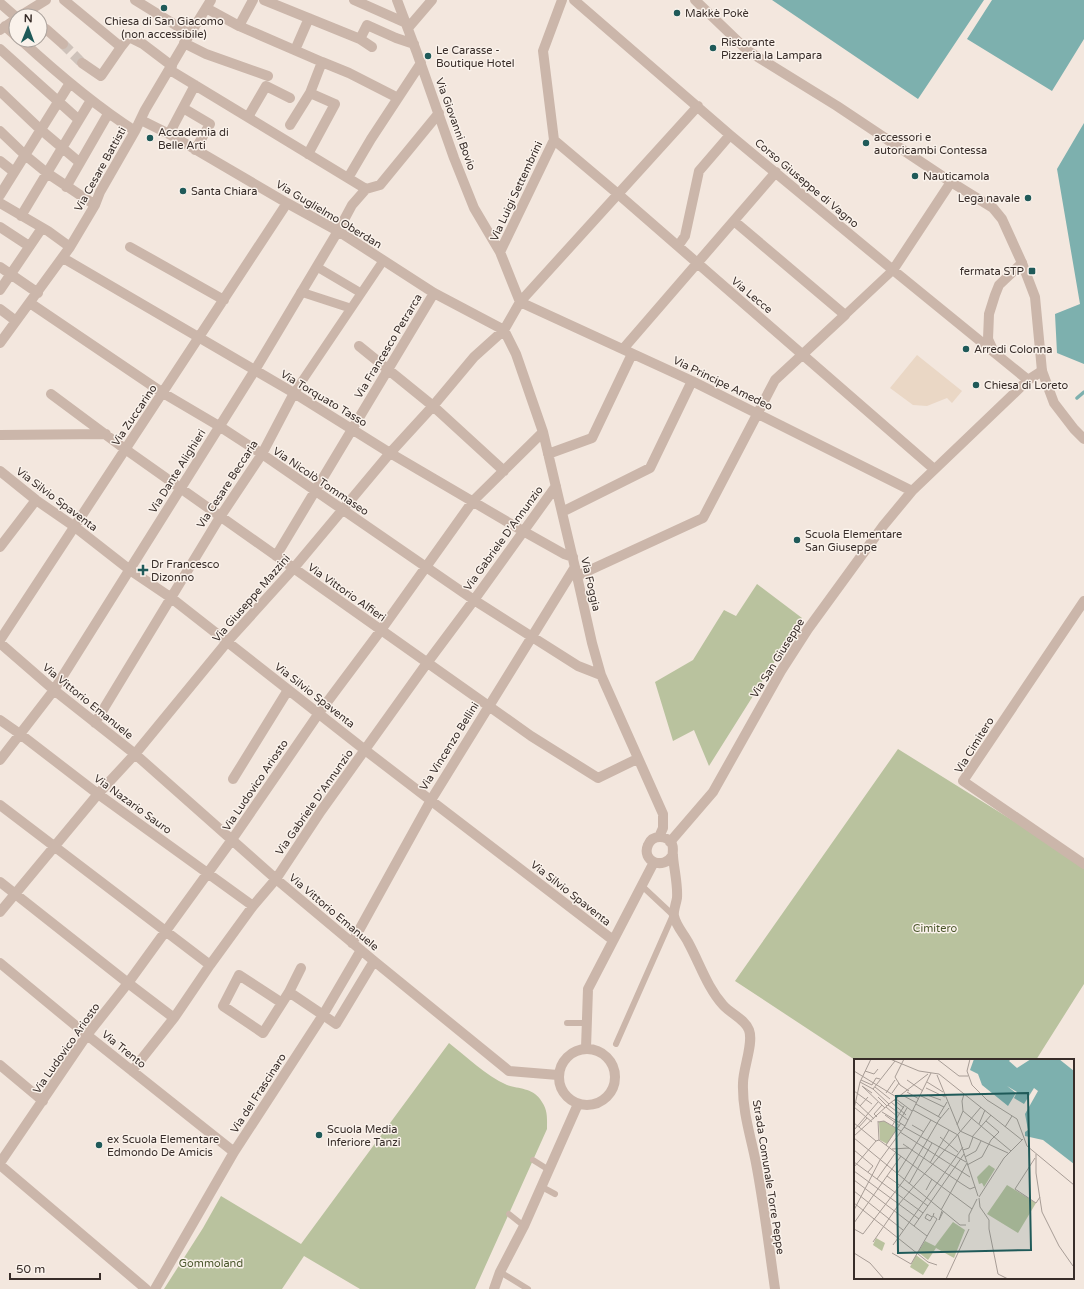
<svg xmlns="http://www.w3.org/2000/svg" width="1084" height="1289" viewBox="0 0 1084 1289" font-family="'Varela Round',sans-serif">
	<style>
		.green { fill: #b9c29e }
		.plaza { fill: #ead7c5 }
		.water { fill: #7db0ae }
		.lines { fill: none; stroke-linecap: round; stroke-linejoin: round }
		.stream { stroke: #7db0ae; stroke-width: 3.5 }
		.minor-tunnel { stroke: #cec2ba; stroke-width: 10; stroke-dasharray: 10 5; stroke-linecap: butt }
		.service { stroke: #cbb6aa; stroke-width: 6 }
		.pedestrian { stroke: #cbb6aa; stroke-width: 9 }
		.minor { stroke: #cbb6aa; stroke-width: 10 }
		.tertiary { stroke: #cbb6aa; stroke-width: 10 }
		.poi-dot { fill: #1f5a59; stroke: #faf2eb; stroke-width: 1.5 }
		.labels { text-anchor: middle; stroke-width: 3; stroke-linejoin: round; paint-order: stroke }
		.poi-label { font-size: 11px; fill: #382d29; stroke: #faf2eb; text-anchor: start }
		.street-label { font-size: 11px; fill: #382d29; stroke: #faf2eb }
		.park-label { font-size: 11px; fill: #4b572d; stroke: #faf2eb }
		.inset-road { fill: none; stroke: #a89d96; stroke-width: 1 }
		.view { fill: #1f5a59; fill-opacity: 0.15; stroke: #1f5a59; stroke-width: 2 }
		.inset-edge { fill: none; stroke: #382d29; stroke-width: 2 }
	</style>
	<rect width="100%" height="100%" fill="#f3e7de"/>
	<!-- green -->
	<path class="green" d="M757 584 802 618 709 766 694 730 673 741 655 682 693 660 724 610 736 616Z
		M898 749 1084 865V984L1036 1060H855L735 981Z
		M449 1043C467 1057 485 1075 507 1085 518 1089 532 1088 540 1099 548 1110 547 1116 547 1129L475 1289H360L304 1256 282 1289H164L203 1228 221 1196 301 1244Z"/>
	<!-- plaza -->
	<path class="plaza" d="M917 355 962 391 952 403 947 398 927 406 913 405 890 388Z"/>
	<!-- water -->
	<path class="water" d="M772 0H984L918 99Z
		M992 0H1084V39L1052 91 967 39Z
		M1084 123V364L1057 353 1055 314 1080 304 1057 169Z"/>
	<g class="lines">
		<!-- stream -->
		<path class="stream" d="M1077 398 1084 392"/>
		<!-- minor-tunnel -->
		<path class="minor-tunnel" d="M63 44 82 63"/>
		<!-- service -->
		<path class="service" d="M567 1023H587
			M616 1044 673 915 642 886
			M533 1160 549 1170
			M542 1187 555 1194
			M509 1214 524 1226
			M500 1272 528 1289"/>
		<!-- pedestrian -->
		<path class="pedestrian" d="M317 267 361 293
			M301 292 350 308
			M845 315 893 270
			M294 393 383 261"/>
		<!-- minor -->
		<path class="minor" d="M64 0 121 47 129 37 143 44 172 66
			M135 0 190 34
			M264 0 360 39 372 47
			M354 0 406 23
			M397 0 417 53 454 158 474 208 500 252 520 302
			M574 0 730 135 893 270 1028 380
			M0 3 16 17
			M206 8 239 26 322 62 349 73 398 98
			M20 16 46 0
			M5 26 16 36
			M239 26 253 0
			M408 28 432 0
			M0 30 16 19
			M40 35 46 29 63 44
			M360 39 367 25 396 38 414 44
			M21 40C57 73 94 105 135 131
			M184 43 206 54 268 76
			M0 49 79 120
			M295 50 309 18
			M82 63 101 76 121 47
			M170 70 366 189
			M0 91 40 129 79 162
			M183 108 210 124 195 150
			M248 117 266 86 290 98
			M141 120 169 134 287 203 338 231 434 293 504 330 516 354 543 432 577 576 592 643 601 675 663 814V828L659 837
			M290 125 310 93 322 62
			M0 131 25 155 47 173 95 205
			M169 134 195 85
			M554 140 618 194 934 469
			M308 154 335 104 310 93
			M0 161 14 172
			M348 178 371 139 421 63
			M66 187 108 114
			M366 189 380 185 439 113
			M0 195 70 83
			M0 203 48 231 70 247
			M21 216 91 100
			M0 227 29 246
			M678 246 685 236 699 171 730 135
			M130 247 224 300
			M500 252 554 140 543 51 562 0
			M63 258 294 393 390 453 523 531 564 554 573 557
			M0 267 38 293
			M893 270 951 182
			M0 290 42 228
			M520 302 692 381 912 491
			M30 303 163 393 219 426 262 454 474 600 578 666 601 675
			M0 309 16 321
			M0 343 70 247 95 205 100 192 135 131 145 110 190 34 211 0
			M359 346 433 406 504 471
			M623 349 776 172
			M993 350 988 339 989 314 995 295 999 285 1022 263
			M51 394 125 449 531 736 598 778 637 759
			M0 435 106 434
			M548 454 592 438 632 354
			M0 471 36 500 75 527 130 570 170 597 365 750 613 940
			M562 512 650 468 692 381
			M0 547 36 500
			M276 556 434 293
			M577 576 703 518 775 380 845 315 734 221
			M1084 601 963 781 1084 864
			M0 640 287 203
			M0 643 54 690 135 754 276 879 374 961 509 1071 558 1075
			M0 720 20 734 98 794 253 906
			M95 723 220 517 262 454 294 393
			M0 760 54 690 255 370 338 231 352 205 366 189
			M233 779 288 690
			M0 805 210 965
			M670 842 713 792 781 671 808 629 883 526 912 491 1028 380 1042 371
			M673 855C663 871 641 861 648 845 650 840 654 837 660 837 665 837 670 840 672 844 674 849 672 852 673 856 674 870 678 884 677 898 676 904 673 911 674 916 676 926 684 934 688 942 700 964 707 987 723 1005 731 1014 745 1019 749 1030 754 1043 743 1068 743 1083 742 1111 751 1137 756 1163 764 1205 769 1247 775 1289
			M0 882 128 983 174 1018
			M0 912 98 794 135 754 227 642 293 569 390 453 433 406 474 357 504 330 520 302 698 106
			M352 943 431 800 575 567
			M361 950 323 1015 336 1024 374 961
			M0 963 87 1035 234 1152
			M282 1003 239 975 223 1006 263 1033 289 992 301 968
			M586 1048 588 989 654 862
			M559 1077a28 28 0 1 1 56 0a28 28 0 1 1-56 0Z
			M0 1065 43 1101
			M132 1071 174 1018 210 965 253 906 276 879 321 811 427 663 474 600 556 486
			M0 1163 87 1035 128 983 231 841 319 713 381 630 473 501 543 432
			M0 1165 146 1289
			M155 1289 234 1152 323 1015 289 992
			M494 1289 500 1272 524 1226 578 1104"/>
		<!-- tertiary -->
		<path class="tertiary" d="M695 0 748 51 837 106 951 182 993 208 1002 219 1022 263 1035 297 1042 371 1054 403 1074 429 1084 439"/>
	</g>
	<!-- markers -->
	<g class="poi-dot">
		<circle cx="164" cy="8" r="4"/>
		<circle cx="677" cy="13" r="4"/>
		<circle cx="713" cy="48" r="4"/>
		<circle cx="428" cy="56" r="4"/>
		<circle cx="150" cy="138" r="4"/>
		<circle cx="866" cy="143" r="4"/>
		<circle cx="915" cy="176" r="4"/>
		<circle cx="183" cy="191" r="4"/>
		<circle cx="1028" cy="198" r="4"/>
		<rect x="1028" y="267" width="8" height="8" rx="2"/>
		<circle cx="966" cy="349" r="4"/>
		<circle cx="976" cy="385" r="4"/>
		<circle cx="797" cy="540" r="4"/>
		<path d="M141 564h4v4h4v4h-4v4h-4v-4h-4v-4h4z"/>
		<circle cx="319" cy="1135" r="4"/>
		<circle cx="99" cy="1145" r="4"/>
	</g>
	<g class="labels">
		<!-- poi labels -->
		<g class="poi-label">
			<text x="685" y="17">Makkè Pokè</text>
			<text x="164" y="25" text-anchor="middle">Chiesa di San Giacomo<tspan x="164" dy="13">(non accessibile)</tspan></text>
			<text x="721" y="46">Ristorante<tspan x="721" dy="13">Pizzeria la Lampara</tspan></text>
			<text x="436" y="54">Le Carasse -<tspan x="436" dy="13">Boutique Hotel</tspan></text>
			<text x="158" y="136">Accademia di<tspan x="158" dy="13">Belle Arti</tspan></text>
			<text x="874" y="141">accessori e<tspan x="874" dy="13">autoricambi Contessa</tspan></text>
			<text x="923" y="180">Nauticamola</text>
			<text x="191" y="195">Santa Chiara</text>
			<text x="1020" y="202" text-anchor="end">Lega navale</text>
			<text x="1024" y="275" text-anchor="end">fermata STP</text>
			<text x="974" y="353">Arredi Colonna</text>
			<text x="984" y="389">Chiesa di Loreto</text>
			<text x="805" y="538">Scuola Elementare<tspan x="805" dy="13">San Giuseppe</tspan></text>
			<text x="151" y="568">Dr Francesco<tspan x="151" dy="13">Dizonno</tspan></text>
			<text x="327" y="1133">Scuola Media<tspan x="327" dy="13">Inferiore Tanzi</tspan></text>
			<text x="107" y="1143">ex Scuola Elementare<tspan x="107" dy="13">Edmondo De Amicis</tspan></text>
		</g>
		<!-- street labels -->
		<g class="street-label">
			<text transform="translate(456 124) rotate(70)" y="4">Via Giovanni Bovio</text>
			<text transform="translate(100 169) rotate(-61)" y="4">Via Cesare Battisti</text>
			<text transform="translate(807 183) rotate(40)" y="4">Corso Giuseppe di Vagno</text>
			<text transform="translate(516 191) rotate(-65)" y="4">Via Luigi Settembrini</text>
			<text transform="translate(329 214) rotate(31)" y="4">Via Guglielmo Oberdan</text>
			<text transform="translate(752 295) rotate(40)" y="4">Via Lecce</text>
			<text transform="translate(388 346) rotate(-59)" y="4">Via Francesco Petrarca</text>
			<text transform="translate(723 383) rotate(26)" y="4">Via Principe Amedeo</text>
			<text transform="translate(324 398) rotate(31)" y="4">Via Torquato Tasso</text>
			<text transform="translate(134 415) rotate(-56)" y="4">Via Zuccarino</text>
			<text transform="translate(177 471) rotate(-58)" y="4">Via Dante Alighieri</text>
			<text transform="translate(321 481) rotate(34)" y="4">Via Nicolò Tommaseo</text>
			<text transform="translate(227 484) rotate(-57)" y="4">Via Cesare Beccaria</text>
			<text transform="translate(57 499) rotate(37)" y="4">Via Silvio Spaventa</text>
			<text transform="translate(503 538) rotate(-54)" y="4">Via Gabriele D'Annunzio</text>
			<text transform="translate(591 584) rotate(77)" y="4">Via Foggia</text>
			<text transform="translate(347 592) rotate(35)" y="4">Via Vittorio Alfieri</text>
			<text transform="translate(251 598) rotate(-49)" y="4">Via Giuseppe Mazzini</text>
			<text transform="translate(777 658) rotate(-58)" y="4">Via San Giuseppe</text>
			<text transform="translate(315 695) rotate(38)" y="4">Via Silvio Spaventa</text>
			<text transform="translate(88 701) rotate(39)" y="4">Via Vittorio Emanuele</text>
			<text transform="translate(974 745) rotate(-58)" y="4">Via Cimitero</text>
			<text transform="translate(449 746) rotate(-58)" y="4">Via Vincenzo Bellini</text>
			<text transform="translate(255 785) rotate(-56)" y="4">Via Ludovico Ariosto</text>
			<text transform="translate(314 802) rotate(-55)" y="4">Via Gabriele D'Annunzio</text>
			<text transform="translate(133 804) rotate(36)" y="4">Via Nazario Sauro</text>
			<text transform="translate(571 893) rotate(38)" y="4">Via Silvio Spaventa</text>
			<text transform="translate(334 912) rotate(40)" y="4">Via Vittorio Emanuele</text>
			<text transform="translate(66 1048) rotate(-55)" y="4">Via Ludovico Ariosto</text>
			<text transform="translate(124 1049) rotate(39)" y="4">Via Trento</text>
			<text transform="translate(258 1093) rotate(-57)" y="4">Via del Frascinaro</text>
			<text transform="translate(769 1177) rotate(81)" y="4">Strada Comunale Torre Peppe</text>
		</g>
		<!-- park labels -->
		<g class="park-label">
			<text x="935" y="932">Cimitero</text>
			<text x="211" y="1267">Gommoland</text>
		</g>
	</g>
	<!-- overview -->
	<g transform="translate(854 1059)">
		<rect width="220" height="220" fill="#f3e7de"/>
		<path d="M30 62 43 70 33 85 26 81 25 63ZM135 106 141 110 130 128 128 124 125 125 123 118ZM153 126 182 144 164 174 133 155ZM99 163 111 171 100 199 82 189 74 201 64 193 71 182 81 187ZM22 179 31 184 28 192 19 186ZM62 196 75 206 69 216 56 208Z" fill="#b9c29e"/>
		<path d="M120 0H157L155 2 163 9 177 0H205L220 12V105L189 81 171 77V73L174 71 171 55 184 32 180 29 170 45 160 39 163 33 153 27 162 34 154 47 128 26 124 15 116 11Z" fill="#7db0ae"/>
		<path class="inset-road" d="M36 0 65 12 85 15 168 81M50 0 41 18 46 26 55 32M83 0 105 17H114M116 0 113 12 118 26 133 41 163 60 173 87 220 126M0 12 44 39M11 12 20 15 24 10M83 16 106 72M7 21 18 26 22 19 26 20M53 21 69 32M6 23 19 30 35 45M73 23 89 33M8 27 31 49M8 27 18 34M21 28 36 40M72 29 91 38M19 30 41 2M0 32 18 45M53 33 65 40M32 34 41 21M38 34 45 24M48 36 63 44M73 36 87 41M67 37 90 48M24 38 33 47M42 40 58 52M40 41 50 49M2 43 20 60M37 43 52 56M62 45 87 59M34 46 54 61M6 47 14 38M0 48 18 63M32 48 44 58M0 50 6 23 17 0M59 51 104 76 124 137M109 52 157 92M28 53 51 67M31 56 46 67M23 58 20 55 28 46M84 58 93 43M24 62 25 81M24 63 30 62 47 72M45 63 53 49M0 64 22 82M125 65 131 51M58 66 70 73M103 66 109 52 108 42 110 35M38 67 50 47M5 68 13 59M50 68 112 103M151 68 158 57M0 71 24 43M106 72 154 94M46 73 116 118M0 77 35 45 74 15M86 78 104 93M118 78 137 56M0 79 106 166H112M22 82 25 81 118 150M49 85 108 125 116 130 121 128M32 86 47 64M38 90 55 89M0 91 19 107 14 113M109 91 115 89 119 78M182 95V114L188 153 205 187 219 207M111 98 122 92 127 82M181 99 161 130 182 144 186 138M0 103 69 154M76 104 95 71M113 106 128 98 137 81 145 73 132 62M0 108 22 82M0 112 65 160M43 115 77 61M33 117 74 147M23 120 42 93M0 121 73 177M55 125 78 84M72 131 78 120M0 132 49 171M125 138 150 99 169 80M125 139 126 148 135 161V170L144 215 154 220M0 144 74 203 83 206M0 151 26 101 51 67 77 14M87 151 113 104M88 152 85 161 89 153M78 158 73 155 71 159 76 162 79 157 80 154M115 163V156L123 140M0 164 47 97M60 167 110 95M0 170 9 175 50 121 85 61 95 49M19 183 45 145 127 48M39 186 109 88M0 194 16 204 30 220M38 194 57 205 83 160 79 157M92 220 115 170"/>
		<path class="view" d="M174 34 177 191 44 194 42 37Z"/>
		<rect width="220" height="220" class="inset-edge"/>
	</g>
	<!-- north arrow -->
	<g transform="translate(28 28) rotate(1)"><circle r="19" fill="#faf2eb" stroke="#aca39d"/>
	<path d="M0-3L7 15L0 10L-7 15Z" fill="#1f5a59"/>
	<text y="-6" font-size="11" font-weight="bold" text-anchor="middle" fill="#382d29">N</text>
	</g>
	<!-- scale -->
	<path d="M10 1273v6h90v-6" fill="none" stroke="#382d29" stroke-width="2"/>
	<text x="16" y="1273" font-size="12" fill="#382d29" stroke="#faf2eb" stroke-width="3" paint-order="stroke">50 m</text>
</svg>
